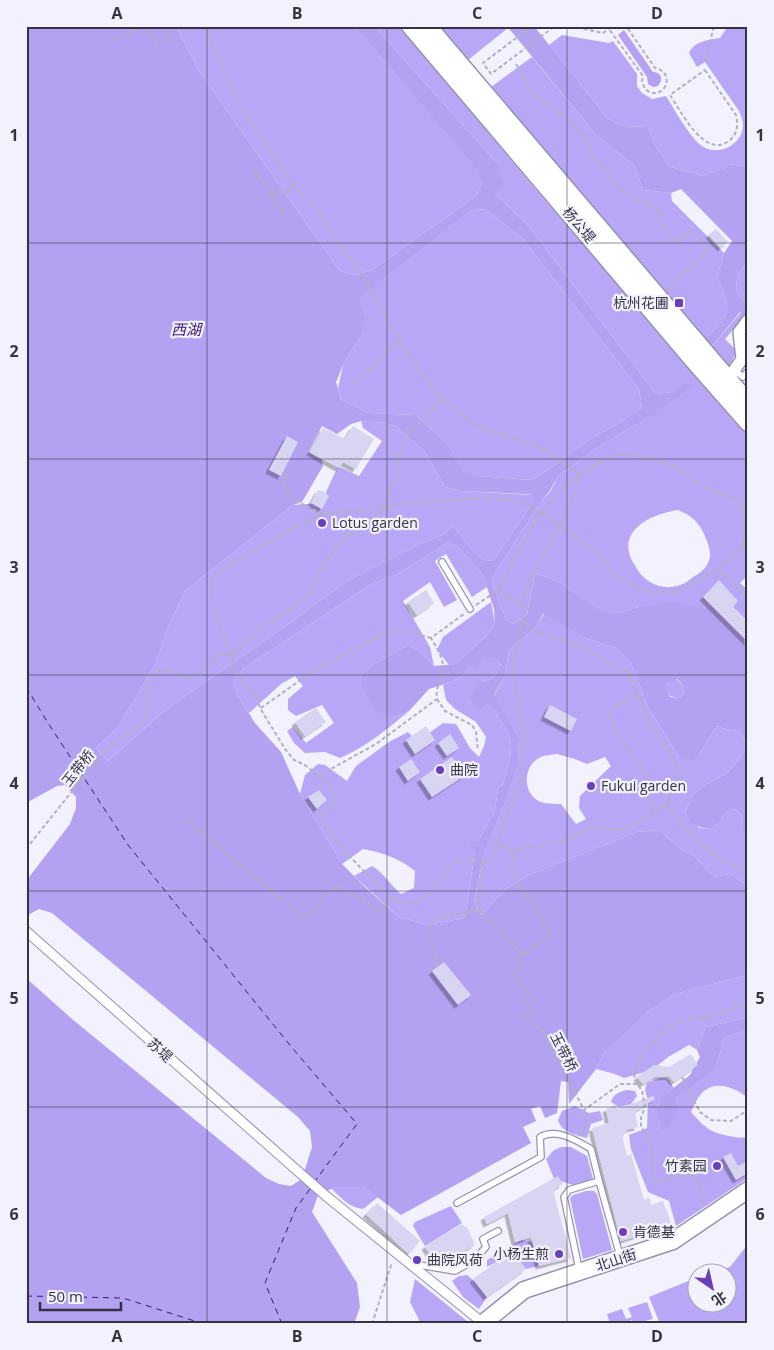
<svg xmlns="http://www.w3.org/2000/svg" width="774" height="1350" viewBox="0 0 774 1350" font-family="'Open Sans','Noto Sans SC',sans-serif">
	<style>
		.forest { fill: #b8a7f6; fill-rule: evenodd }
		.water { fill: #b3a1f1; fill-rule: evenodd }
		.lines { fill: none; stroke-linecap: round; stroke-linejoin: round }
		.ferry { stroke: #3a1973; stroke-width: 1; stroke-dasharray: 6 5; stroke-linecap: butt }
		.building { fill: #dad4f3; filter: url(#shadow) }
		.service-casing { stroke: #9792af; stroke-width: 8 }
		.pedestrian-casing { stroke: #9792af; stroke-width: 11 }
		.minor-casing { stroke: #9792af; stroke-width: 14 }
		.secondary-casing { stroke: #9792af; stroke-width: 19 }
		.path { stroke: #b3b1be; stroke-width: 2; stroke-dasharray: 4 2.5; stroke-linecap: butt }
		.service { stroke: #fff; stroke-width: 5.5 }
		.pedestrian { stroke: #fff; stroke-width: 9 }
		.minor { stroke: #fff; stroke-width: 11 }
		.secondary { stroke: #fff; stroke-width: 16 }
		.grid { fill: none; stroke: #35333f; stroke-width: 1; stroke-opacity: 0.55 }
		.poi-dot { fill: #6841ba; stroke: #f3f1fe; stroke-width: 2 }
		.labels { text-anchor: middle; stroke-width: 4.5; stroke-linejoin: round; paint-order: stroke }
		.street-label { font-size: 14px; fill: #35333f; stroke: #f3f1fe }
		.poi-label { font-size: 14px; fill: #35333f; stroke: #f3f1fe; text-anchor: start }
		.water-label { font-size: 15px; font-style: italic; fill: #3a1973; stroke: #f3f1fe }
		.neatline { fill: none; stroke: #35333f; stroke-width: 2 }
		.grid-label { font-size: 16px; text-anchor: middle; font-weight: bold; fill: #35333f }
	</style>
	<defs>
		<filter id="shadow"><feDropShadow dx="-3.5" dy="3.5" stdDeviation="0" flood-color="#0004"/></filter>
	</defs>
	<rect width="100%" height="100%" fill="#f3f1fe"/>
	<!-- forest -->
	<path class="forest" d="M176 26H354L480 171 482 183 476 196 372 270 355 275 340 271 199 71Z
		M374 26H400L536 190 748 435V575L740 583 748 590V650L714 610 639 607 614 614 598 611 560 582 535 573 527 615 513 624 506 620 492 583 495 573 542 500 550 492 558 476 598 447 644 420 687 384 673 392 656 394 527 224 495 194 496 162ZM678 510C690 515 697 520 703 532 706 538 711 550 710 557 708 567 701 573 693 577 689 580 685 584 680 585 664 591 646 584 637 569 635 565 631 560 630 556 620 527 656 513 678 510Z
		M438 26H507L508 28 468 60Z
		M728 26H748V167L729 164 724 169 701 176 696 173 670 167 655 145 648 127 624 126 608 119 549 45 562 35 609 43 613 41 637 74V86L642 93 652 99 666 96C674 109 691 139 702 146 718 157 742 145 743 126 743 121 741 116 739 111L705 62 697 67 689 53C694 41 709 40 720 38Z
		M532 57 597 136 634 165 643 190 671 193 672 201 724 253 717 278C736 313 727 317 702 342L492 91 491 87Z
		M474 209 486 210 523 239 639 389 642 408 616 425 590 439 555 465 531 480 476 476 463 472 449 446 416 415 368 413 341 399 338 388 343 365 360 337 358 297Z
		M748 260V305C729 292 736 276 748 260Z
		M741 312 745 316 725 339 736 350 735 355 729 366 709 350Z
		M361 421 386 423 397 427 425 452 445 487 461 491 533 495V502L494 560 485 561 472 550 453 526 444 534 422 543 347 581 283 628 202 684 162 713 108 761 96 748 118 727 155 665 169 625 185 591 293 505 321 503 338 466 359 476 382 441 363 428Z
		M449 542 457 546 483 575 487 587 472 597 446 554 435 561 457 600 444 607 430 582 403 601 430 647 434 666 423 654 409 645 374 664 361 675 392 718 409 711C387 729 366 747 340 758L325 752 305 753 294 743 287 731 293 727 306 743 334 723 322 705 296 716 288 710V699L303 686 295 676 281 684 249 713 237 694 233 682 244 668 371 584 396 575Z
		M491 602 495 623 489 633 456 664 449 665 437 650 443 637Z
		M544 614 585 638 616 648 631 663 648 707 680 758 700 753 717 726 731 731 739 730 744 739 746 748 738 761 727 773 707 784 694 793 685 812 699 828 711 829 721 821C723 813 728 811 735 809L743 817V833L748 835V880L743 883 730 874 714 877 693 855 681 849 659 830 637 832 529 875 507 888 481 915 474 901 484 855 510 790 518 763 519 738 494 696 505 675 509 651 537 626ZM557 754 575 759 587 764 605 757 611 766 580 796 579 808 586 819 576 824 561 804C555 804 547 804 541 802 522 795 522 765 541 757 545 755 552 755 557 754Z
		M496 657 501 666 494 677 486 682 476 677 487 704 494 709 509 735 511 744 510 759 503 784 498 788 495 811 478 841 475 851 465 918 428 925 399 917 354 876 372 866C384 873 390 885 401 894L414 888 415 871C399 858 384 853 363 849L342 864 300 794 305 775 318 764 325 765 347 781 356 766 389 742 408 732 417 742 443 723 456 724 470 748 479 757 484 746 486 737 476 722 455 709 446 700 443 685 451 682 464 674 470 666 481 658Z
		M676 679C683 684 685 687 683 695L678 698 670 696 667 684Z
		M748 975V1017L706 1027 697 1050 689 1045 668 1057 652 1070 624 1078 615 1074 596 1069 605 1051 625 1030 647 1012 675 994Z
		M748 1029V1098C736 1088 717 1080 704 1091 698 1096 694 1105 691 1112 697 1119 704 1127 712 1131 721 1135 739 1139 748 1137V1178L676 1226 669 1201 648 1192 631 1149 629 1135 647 1128 648 1100 645 1090 647 1083 660 1078H667L674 1088C654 1103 657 1106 661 1129L668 1128 675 1098 717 1064 724 1038Z
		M626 1090 635 1091 637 1096 631 1104 619 1107 611 1102C613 1094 618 1093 626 1090Z
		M575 1106 589 1113 600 1111 603 1120 591 1124 587 1138C576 1135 562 1133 558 1120L562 1111Z
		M562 1147H571L587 1156 593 1179 573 1185 554 1179 546 1159 554 1150Z
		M336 1187H364L378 1197 363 1209C349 1207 342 1199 332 1189Z
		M586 1191H594L597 1194 612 1250 583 1259 570 1198 573 1195Z
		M451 1206 462 1223 425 1246 413 1226 415 1222Z
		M521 1240 533 1242 539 1266 526 1269 514 1253 487 1267V1260Z
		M748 1244V1324H660L649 1297 696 1278V1302H726V1272H711L730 1267Z
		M467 1275 475 1282 487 1297 479 1309 463 1297 452 1281 459 1276Z
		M415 1279 467 1321 466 1324H421L410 1302Z
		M647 1302 653 1319 633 1324 632 1320 627 1322V1324H610L607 1314 622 1309 626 1319 632 1317 628 1308Z"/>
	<!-- water -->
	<path class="water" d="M26 26H176L199 71 340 271 355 275 372 270 476 196 482 183 479 171 354 26H374L496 162 504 184 495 194 527 224 656 394 673 392 687 383 695 385 644 420 598 447 558 476 549 492 542 500 495 573 492 583 506 620 513 624 527 615 535 573 560 582 598 610 614 614 639 607 671 602 715 610 747 647 748 835 743 833V817L735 809C728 811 723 813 721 821L711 829C694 827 693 825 685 812L694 793 707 784 727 773 738 761 746 748 744 739 739 730 731 731 717 726 700 753 690 761 680 758 648 707 631 663 616 648 585 638 543 614 537 626 509 651 505 675 494 695 519 738 518 764 510 790 484 855 474 901 481 915 507 888 529 875 637 832 659 830 681 849 693 855 714 877 730 874 743 883 748 880V975L675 994 647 1012 605 1051 596 1069 569 1104 568 1082 561 1081 557 1113 545 1118 540 1106 531 1109 536 1121 523 1127 531 1143 401 1215 364 1187H336L318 1195 312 1212 357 1283 360 1307 354 1324H26V978L72 1019 266 1178 279 1184 291 1186 302 1179 312 1147 310 1131 298 1117 52 913 39 909 26 916V881L70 824 76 808V797L65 785 57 786 26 803ZM474 209 486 210 523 239 639 389 642 408 616 425 590 439 555 465 531 480 476 476 463 471 449 446 416 415 368 413 341 399 336 382 343 365 360 337 365 319 359 297ZM361 421 386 423 397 427 425 452 445 487 461 491 525 494 533 495V502L494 560 485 561 472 550 453 526 444 534 422 543 347 581 283 628 202 684 162 713 108 761 96 748 118 727 155 665 169 625 185 591 293 505 302 502 323 466 322 460 308 452 322 426 337 434 351 424ZM449 542 457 546 483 575 494 609 495 623 489 633 456 664 434 666 423 654 409 645 374 664 361 675 362 686 377 712 392 718 409 711 429 689 451 682 464 674 470 666 478 667 482 658H496L501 665 494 677 486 682 476 677V690L470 697 473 704 479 710 487 704 494 709 509 735 511 744 510 759 503 784 498 788 495 811 478 841 469 845 475 851 465 918 428 925 399 917 366 888 342 864 300 794 281 752 255 723 237 694 233 682 244 668 371 584 396 575ZM677 679C683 684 685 687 683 695L678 698 670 697 667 684Z
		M507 26H534L608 119 624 126 648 127 655 145 670 167 696 173 701 176 724 169 729 164 748 167V260C736 276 729 292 748 305V318L740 312 709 350 702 342C727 317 736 313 717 278L724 253 732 241 681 189 671 193 643 190 634 165 597 136Z
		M624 30 653 72C658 72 662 75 661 81L658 86 653 87 648 84 647 77 618 35Z
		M748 1017V1029L724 1038 717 1064 708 1074 675 1098 678 1112 668 1128 661 1130 657 1110 661 1098 690 1075 700 1057 697 1050 706 1027Z"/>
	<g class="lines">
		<!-- ferry -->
		<path class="ferry" d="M26 687 48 723 128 845 289 1044 357 1124 315 1181
			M26 1296 123 1298 204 1324
			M282 1324 265 1283 296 1208 310 1189"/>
	</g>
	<!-- building -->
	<path class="building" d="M716 229 728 242 721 248 709 235Z
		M353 426 374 439 356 469 343 462 339 468 310 452 323 428 345 439Z
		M287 436 298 442 281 476 269 470Z
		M318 490 323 491 329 496 322 509 311 503Z
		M719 580 738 601 733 607 748 621V642L703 597Z
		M426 590 434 603 417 615 408 602Z
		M550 705 577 719 571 731 544 717Z
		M316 708 326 722 305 736 295 722Z
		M426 726 435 740 415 754 406 740Z
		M450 734 459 748 447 756 438 743Z
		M452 757 464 776 432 797 420 779Z
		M411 759 420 772 408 781 399 767Z
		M319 790 327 800 317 809 308 797Z
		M444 962 471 995 458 1005 432 971Z
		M691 1054 698 1065 674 1082 669 1076 655 1077 643 1084 637 1077 654 1065 669 1067Z
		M653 1096 655 1099 635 1112 638 1127 626 1130 627 1133 622 1135 627 1156 631 1154 644 1200 650 1198 651 1205 663 1201 671 1223 658 1227V1229L621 1241 592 1128 609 1123 606 1109 616 1105 617 1109Z
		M731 1153 738 1166 748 1161V1173L736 1180 723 1157Z
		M558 1176 563 1184 553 1190 571 1258 539 1266 531 1237 515 1242 508 1213 487 1224 484 1217Z
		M377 1203 420 1241 409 1254 366 1214Z
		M462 1224 465 1227H467L475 1245 440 1264 435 1263 425 1246Z
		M514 1253 526 1269 487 1297 473 1279 497 1262 499 1264Z"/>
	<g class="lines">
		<!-- service casing -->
		<g class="service-casing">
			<path id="service" d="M734 370 743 377 748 371
				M442 562 470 609
				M599 1181 620 1256
				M457 1203 541 1157 540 1137C557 1128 576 1140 591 1149L599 1181 569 1190 564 1197 579 1269
				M413 1264 455 1271 473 1261 486 1247 483 1239 498 1231"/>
		</g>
		<!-- pedestrian casing -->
		<g class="pedestrian-casing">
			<path id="pedestrian" d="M26 931 326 1196 483 1323"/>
		</g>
		<!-- minor casing -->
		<g class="minor-casing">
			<path id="minor" d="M728 379 742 359 739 332 748 320"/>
		</g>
		<!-- secondary casing -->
		<g class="secondary-casing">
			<path id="secondary" d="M410 26 691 358 748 423
				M428 26 748 402
				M482 1324 524 1290 673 1241 748 1190"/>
		</g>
		<!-- path -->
		<path class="path" d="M145 26 158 48
			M164 26 171 43
			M207 26 212 45 242 110 293 184 321 215 326 224 359 270 406 351 439 396 440 401 415 428 407 433 398 459 397 475 388 493V507L410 502 490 498 517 501 541 512 570 482 586 470 599 462 617 455H635L673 465 703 487 738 500 743 508 745 521 743 546 718 569 727 579 748 595
			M532 26 483 63 491 74 555 26
			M571 26 603 33 609 29
			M613 26 609 29 643 76 642 81 645 89C663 104 678 73 655 68L626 26
			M109 42 144 26
			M705 62 714 26
			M516 64 529 87 543 102 566 117 591 145 590 155 605 170 616 186 631 196 657 209 661 213 658 220 677 242 691 231 708 250
			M705 70 736 115C738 124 738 133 730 140 705 161 681 111 670 95Z
			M255 171 286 215
			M272 194 279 189 283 194 290 190 293 184
			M668 289 711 247
			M354 384 400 340
			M439 396 475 425 542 448 580 474C575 492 570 508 561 524 545 555 521 583 522 619L535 632 583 647 628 673 641 702 649 724 676 762 679 778 666 804
			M282 473 287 475 283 483 286 485V492L291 494 292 499 322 514
			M388 507 353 530 326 561 309 594 292 608 257 631 232 656C221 629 208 604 214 575L296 526 322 514Z
			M743 546 748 543
			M743 546 748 548
			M498 591 522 605
			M476 605 497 591 541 512 597 552 614 575 648 592H677L718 569
			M638 694 608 711 617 734 647 775V790L652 813
			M437 699 445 711 472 725 476 732 478 750
			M261 708 319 667 386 633 406 631 431 638
			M320 775 376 744 437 699C435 686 443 679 443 668 443 657 436 647 431 638L464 614
			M188 821 304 918 337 885 380 911 391 897
			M496 845 517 789 521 772 523 736 513 669 522 619
			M26 849 104 751 139 726 147 716 146 695 150 682 158 671 170 670 188 678C195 675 203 672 209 665 217 655 218 652 232 656V668L258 700 260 708 285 749 294 760 305 765 319 776 330 787 335 800C331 805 321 812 322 819 323 831 383 893 396 900 400 902 408 904 411 903 436 900 444 865 458 860 475 854 493 876 496 845L515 850
			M483 863C482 879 477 893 480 910L523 955
			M439 966 429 930 436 918 480 910
			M682 1077 700 1112 711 1120 731 1121 748 1110
			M637 1084H620L584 1110 542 1030 533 1026 524 1015 531 1008 524 999 529 995 515 974 522 969 516 959 552 935 511 872 515 850 563 841 594 827 613 830 626 828 643 819 666 804 687 831 722 861 748 871
			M582 1134 587 1119 584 1110
			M703 1205C703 1193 701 1184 693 1175L679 1176 656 1182 651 1174 652 1146 641 1126V1118L645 1107 642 1091 635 1080 634 1072 638 1063 645 1050 665 1029 681 1021 710 1016 748 1003
			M372 1324 392 1262"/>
		<!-- service -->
		<use href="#service" class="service"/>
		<!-- pedestrian -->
		<use href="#pedestrian" class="pedestrian"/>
		<!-- minor -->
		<use href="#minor" class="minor"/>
		<!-- secondary -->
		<use href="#secondary" class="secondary"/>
	</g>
	<!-- grid -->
	<path class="grid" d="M207 26V1324M387 26V1324M567 26V1324M26 243H748M26 459H748M26 675H748M26 891H748M26 1107H748"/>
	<!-- markers -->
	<g class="poi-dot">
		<rect x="674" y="298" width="10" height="10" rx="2.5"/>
		<circle cx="322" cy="523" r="5"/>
		<circle cx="440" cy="770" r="5"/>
		<circle cx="591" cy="786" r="5"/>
		<circle cx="717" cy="1166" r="5"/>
		<circle cx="623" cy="1232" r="5"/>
		<circle cx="559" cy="1254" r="5"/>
		<circle cx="417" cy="1260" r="5"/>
	</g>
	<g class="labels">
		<!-- street labels -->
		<g class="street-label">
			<text transform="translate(579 225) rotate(50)" y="5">杨公堤</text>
			<text transform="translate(78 768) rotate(-51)" y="5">玉带桥</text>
			<text transform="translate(160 1050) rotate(42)" y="5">苏堤</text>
			<text transform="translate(564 1052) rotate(63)" y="5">玉带桥</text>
			<text transform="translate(616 1260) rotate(-18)" y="5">北山街</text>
		</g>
		<!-- poi labels -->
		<g class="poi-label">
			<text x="669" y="308" text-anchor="end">杭州花圃</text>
			<text x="332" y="528">Lotus garden</text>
			<text x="450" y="775">曲院</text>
			<text x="601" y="791">Fukui garden</text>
			<text x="707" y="1171" text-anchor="end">竹素园</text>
			<text x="633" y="1237">肯德基</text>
			<text x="549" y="1259" text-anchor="end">小杨生煎</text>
			<text x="427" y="1265">曲院风荷</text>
		</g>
		<!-- water labels -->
		<g class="water-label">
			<text x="186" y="335">西湖</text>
		</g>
	</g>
	<!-- border -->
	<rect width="774" height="1350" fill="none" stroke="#f3f1fe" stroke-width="55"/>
	<!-- north arrow -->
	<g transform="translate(712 1288) rotate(146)"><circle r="24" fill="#f3f1fe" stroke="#a7a5b2"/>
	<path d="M0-4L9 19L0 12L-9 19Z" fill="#6841ba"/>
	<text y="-8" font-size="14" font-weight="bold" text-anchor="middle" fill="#35333f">北</text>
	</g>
	<!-- scale -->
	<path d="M40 1302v8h81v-8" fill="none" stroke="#35333f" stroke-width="2.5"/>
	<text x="48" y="1302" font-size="15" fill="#35333f" stroke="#f3f1fe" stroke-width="4" paint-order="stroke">50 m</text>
	<rect x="28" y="28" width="718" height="1294" class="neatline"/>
	<g class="grid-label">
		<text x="117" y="19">A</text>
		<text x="297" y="19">B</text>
		<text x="477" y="19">C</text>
		<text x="657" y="19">D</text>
		<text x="14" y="141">1</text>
		<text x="760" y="141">1</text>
		<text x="14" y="357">2</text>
		<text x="760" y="357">2</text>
		<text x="14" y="573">3</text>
		<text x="760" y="573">3</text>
		<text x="14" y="789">4</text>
		<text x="760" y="789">4</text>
		<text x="14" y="1004">5</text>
		<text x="760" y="1004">5</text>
		<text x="14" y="1220">6</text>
		<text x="760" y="1220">6</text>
		<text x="117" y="1342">A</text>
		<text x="297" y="1342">B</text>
		<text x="477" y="1342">C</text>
		<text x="657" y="1342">D</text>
	</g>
</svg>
